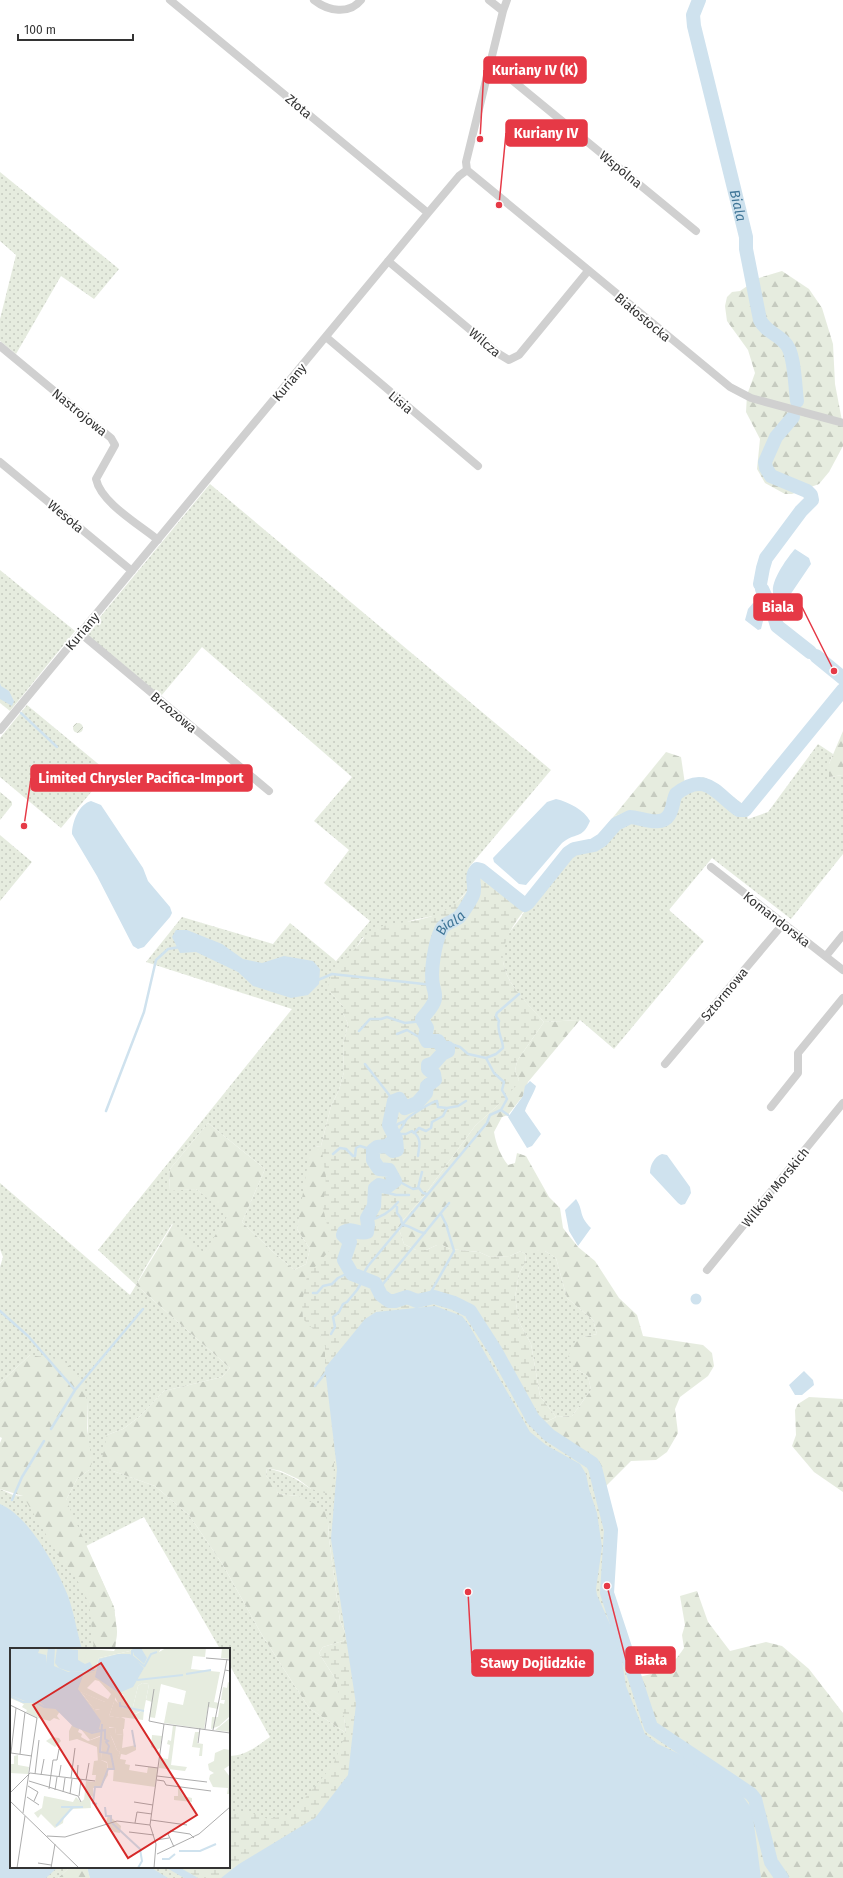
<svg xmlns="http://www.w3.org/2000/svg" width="843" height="1878" viewBox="0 0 843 1878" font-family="'Fira Sans',sans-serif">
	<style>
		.grass { fill: url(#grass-dots) }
		.forest { fill: url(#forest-firs) }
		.wetland { fill: url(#wetland-marsh) }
		.garden { fill: url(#garden-furrows) }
		.water { fill: #cfe2ee }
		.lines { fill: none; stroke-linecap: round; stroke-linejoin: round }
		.stream { stroke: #cfe2ee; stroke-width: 2.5 }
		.river { stroke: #cfe2ee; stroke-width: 14 }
		.minor { stroke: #d0d0d0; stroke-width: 8 }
		.labels { text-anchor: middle; stroke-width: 4; stroke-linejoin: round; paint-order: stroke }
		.street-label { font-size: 13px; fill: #333; stroke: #fff }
		.water-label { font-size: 14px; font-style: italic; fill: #3f7597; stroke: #fff }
		.inset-river { fill: none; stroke: #cfe2ee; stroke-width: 2 }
		.inset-road { fill: none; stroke: #adadad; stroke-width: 1 }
		.view { fill: #d62828; fill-opacity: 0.15; stroke: #d62828; stroke-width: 2 }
		.inset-edge { fill: none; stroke: #333; stroke-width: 2 }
		.leader { fill: none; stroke: #e63946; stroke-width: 1.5 }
		.callout-dot { fill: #e63946; stroke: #fff; stroke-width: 1.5 }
		.callout { fill: #e63946; stroke: #e63946; stroke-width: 1.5 }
		.callout-label { font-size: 14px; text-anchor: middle; font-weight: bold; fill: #fff }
	</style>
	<defs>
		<pattern id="grass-dots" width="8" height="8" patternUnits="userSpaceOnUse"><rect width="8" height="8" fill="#e6ecdf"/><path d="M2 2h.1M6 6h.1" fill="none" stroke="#c6cbc0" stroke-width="1.8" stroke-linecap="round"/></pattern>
		<pattern id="forest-firs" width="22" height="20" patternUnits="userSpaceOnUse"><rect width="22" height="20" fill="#e6ecdf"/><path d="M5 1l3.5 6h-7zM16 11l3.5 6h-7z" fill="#c6cbc0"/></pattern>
		<pattern id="wetland-marsh" width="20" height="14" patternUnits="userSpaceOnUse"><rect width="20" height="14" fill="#e6ecdf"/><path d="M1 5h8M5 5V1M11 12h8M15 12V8" fill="none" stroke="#c6cbc0"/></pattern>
		<pattern id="garden-furrows" width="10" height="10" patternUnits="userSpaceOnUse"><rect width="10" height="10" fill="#e6ecdf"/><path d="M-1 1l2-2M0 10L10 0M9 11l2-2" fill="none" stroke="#c6cbc0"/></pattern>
	</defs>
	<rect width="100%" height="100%" fill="#fff"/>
	<!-- grass -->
	<path class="grass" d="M0 172 119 269 94 299 61 276 16 354 0 341V319L16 255 0 241Z
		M210 484 551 770 470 866 467 874 468 890 452 907 438 915 413 920 362 938 330 992 343 1006V1013L348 1024 343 1045 344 1072 339 1090 331 1106 321 1146 314 1147 297 1229 310 1249 306 1264 294 1270 272 1251 242 1222 265 1169 208 1123 170 1169 169 1190 196 1189 229 1214 204 1254 172 1224 145 1268 136 1285 230 1368 222 1377 164 1391 139 1417 123 1429 107 1435 113 1471 155 1486 189 1515 223 1565 262 1635 309 1708 346 1733 345 1632 340 1621 329 1539 328 1524 307 1501 298 1496 278 1494 274 1484 266 1476 267 1468C284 1472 297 1479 311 1489L334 1463 358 1318 425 1294 468 1303 544 1423 554 1432 589 1456 598 1464 616 1533 613 1595 634 1655 653 1725 736 1779 786 1878H90L87 1867H229V1756C246 1756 257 1746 270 1737L229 1664V1649H220L144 1517 86 1546 114 1607 117 1632 115 1649H11V1867H70L58 1878H0V1489L13 1495 66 1500 77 1479 89 1470 87 1400 30 1355 0 1383V1267L3 1257 0 1249V1183L130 1295 136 1285 98 1250 292 1009 146 962 182 917 273 944 290 923 336 961 370 921 324 883 349 850 314 821 352 777 202 647 161 696 86 634Z
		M0 570 75 631 10 711 0 703Z
		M27 705 108 772 61 828 0 777V738Z
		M818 744 833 754 829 764V777L843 775V854L791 919 712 858 669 910 704 941 614 1049 580 1020 544 1022C523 999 491 971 507 937 511 928 522 919 525 909 526 907 525 903 525 900L568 847 595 839 614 816 631 811 650 817 672 791 703 777 712 781 744 805 748 819 768 812Z
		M0 792 12 802V805L0 820Z
		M0 835 32 862 0 901Z
		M521 1251H545L556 1258 567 1298 593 1320 597 1334 584 1337 576 1369 588 1376 591 1390 572 1416 556 1417 540 1396 531 1344 519 1322 515 1297 519 1274 525 1263 526 1255Z"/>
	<!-- forest -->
	<path class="forest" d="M782 271 809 289 822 308 833 344 835 384 843 426V446L829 472 819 484 792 494H785L765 483 757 469 760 439 746 412 747 395 755 373 748 350 727 321 725 306 727 297 732 292 740 291 759 278Z
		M843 731V775L829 777V764Z
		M666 752 681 757 685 784 672 791 665 814 650 817 631 811 614 816Z
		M580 1020 528 1082 523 1096 508 1115 502 1117 494 1132C496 1144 500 1155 508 1165L515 1163 517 1153 526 1156 549 1197 560 1208 563 1228 578 1247 595 1261 619 1298 637 1315 643 1336 703 1345 712 1353 714 1366 708 1376 680 1397 675 1409 678 1433 667 1452 656 1460 631 1461 604 1488C602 1481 602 1470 598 1464 590 1452 557 1436 544 1423L556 1417 572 1416 591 1390 588 1376 576 1369 568 1358 572 1344 584 1337 597 1334 593 1320 567 1298 556 1258 545 1251H521L510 1256 490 1257 479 1252 450 1249 442 1245H437L426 1250H416L404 1244 398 1226 423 1197 475 1126 497 1106 519 1080 515 1071 517 1061 544 1022Z
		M208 1123 265 1169 242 1222 272 1251 294 1270 306 1264 310 1249 297 1229 309 1156 314 1147 321 1146 327 1151 335 1231 320 1312 340 1439 334 1463 333 1487 329 1494 311 1489 298 1479 281 1471 267 1468 266 1476 275 1484 278 1494 298 1496 324 1508 328 1524 329 1539 340 1621 345 1632 346 1640 323 1647 319 1653 336 1680 343 1706 346 1733 309 1708 262 1635 223 1565 189 1515 155 1486 113 1471 102 1459 107 1435 123 1429 139 1417 164 1391 222 1377 230 1368 136 1285 173 1224 204 1253 228 1215 196 1189 169 1191 170 1169Z
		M30 1355 63 1360 82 1380 87 1400V1428L92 1463 89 1470 77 1479 66 1500 114 1607 117 1632 115 1649H94L89 1603 74 1574 63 1563 23 1496 0 1489V1443L2 1438 0 1437V1383Z
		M809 1397 843 1399V1492L814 1472 792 1446 796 1435 795 1410 798 1404Z
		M697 1591 708 1622 730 1651 766 1642 782 1646 809 1669 843 1713V1878H761L736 1791 688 1758 685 1746 653 1725 639 1677C663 1671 670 1669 684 1648L682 1635 685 1625 680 1596Z
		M70 1867H87L90 1878H58Z"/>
	<!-- wetland -->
	<path class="wetland" d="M477 869 525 905 526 908C484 961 505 979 544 1022L517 1061 515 1071 519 1080 516 1086 497 1106 475 1126 423 1197 398 1226 404 1244 416 1250H426L437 1245H442L450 1249 479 1252 490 1257 510 1256 521 1251 526 1255 525 1263 519 1274 515 1297 519 1322 531 1344 540 1396 556 1417 544 1423 525 1410 475 1322C463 1309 454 1303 435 1300 425 1298 418 1305 409 1308 397 1312 374 1305 368 1319L423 1441 326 1878H198L179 1867H229V1816L238 1813H252L268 1819 285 1816 300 1804 333 1765 346 1733 345 1723 336 1680 319 1653 323 1647 346 1640 331 1539 337 1469 325 1368V1346L321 1337 303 1319 302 1303 307 1276 329 1251 330 1237 323 1208 326 1177 321 1146 331 1106 339 1090 344 1072 343 1045 348 1024 343 1013V1006L330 992 328 981C335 969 343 961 353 951 363 941 363 934 378 927 421 918 445 922 473 884V876Z"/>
	<!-- garden -->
	<path class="garden" d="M73 728a5 5 0 1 1 10 0a5 5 0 1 1-10 0Z"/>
	<!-- water -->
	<path class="water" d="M795 549 809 558 811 564 788 598 782 601 774 596C768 584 787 558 795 549Z
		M753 603 757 604 764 611V617L761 629 758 630 745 620 748 609Z
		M0 683 1 686 9 691 14 701 12 706 0 699Z
		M556 799C569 802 584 810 590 821 582 840 575 832 562 843L526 885 519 884 494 862 493 858 547 802Z
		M91 801 101 805 143 868 148 881 170 907 172 913 170 917 144 947 138 949 133 946 97 876 72 834C72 822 79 804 91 801Z
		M176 930H187L222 944 243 959 262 963 284 956 313 961 320 969 319 984 308 995 291 998 253 986 238 972 196 952 180 953 172 937Z
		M530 1081 536 1086C535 1091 527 1104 525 1111L541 1134 532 1146 527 1148 508 1117 523 1096 525 1086Z
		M662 1154 667 1155 690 1187 691 1193 685 1204 681 1205 678 1203 650 1173C650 1165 654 1157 662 1154Z
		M576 1199C584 1211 578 1215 591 1228L578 1246 569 1231 565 1210Z
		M375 1283 392 1299C403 1298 411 1287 419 1303L415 1307 412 1302 410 1301 390 1305 382 1300C381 1293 373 1291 375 1283Z
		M690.5 1299a5.5 5.5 0 1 1 11 0a5.5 5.5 0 1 1-11 0Z
		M435 1306 462 1316 469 1325 530 1432 546 1445 580 1464 586 1474 589 1489 597 1513 602 1547 596 1589 597 1595 614 1633 621 1654 626 1686 645 1734 658 1744 688 1758 742 1795 752 1809 761 1878H221L239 1864 315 1818 348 1775 356 1704 331 1539 337 1469 325 1368 365 1319 376 1312Z
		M804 1371 813 1380 814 1385 802 1395H795L789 1385Z
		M0 1504C29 1516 56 1566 68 1596 74 1613 77 1632 82 1649H11V1867H58L46 1878H0Z
		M87 1867H150L168 1878H90Z
		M165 1867H179L198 1878H184Z"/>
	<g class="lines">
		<!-- stream -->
		<path class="stream" d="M21 713 57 747
			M318 980 332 974 433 985
			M359 1031 370 1019H381L387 1017 405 1023 422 1021
			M397 1034 407 1030 419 1037H425
			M486 1058 496 1054 503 1048C503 1039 496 1031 499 1021L496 1016 497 1013 519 994
			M365 1064 390 1096 391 1098 389 1101 393 1105
			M501 1110 508 1115
			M106 1111 144 1012 156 960 168 949 180 947
			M392 1130 398 1124 405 1121
			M396 1133C402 1130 403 1125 406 1120 409 1116 433 1101 437 1101L438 1107 447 1108
			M415 1133C422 1141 419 1146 418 1156
			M379 1147 386 1139 392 1137 394 1134H406L412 1131 414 1133 419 1128 426 1131 431 1128 432 1122 443 1116 447 1108 458 1106 466 1101
			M333 1154 340 1148 346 1149 353 1156H355L356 1148 360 1146 373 1150
			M395 1182 398 1181 413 1189 419 1188 423 1193 427 1194
			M418 1188 422 1172
			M375 1192H384L396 1195H409
			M397 1207V1213L401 1218 402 1224
			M367 1221C380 1218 390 1213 398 1202
			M402 1225C411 1225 417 1233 425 1233
			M378 1290 449 1203
			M313 1293H317L323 1286 332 1284 338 1278 350 1272
			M432 1297 431 1292 454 1251 446 1224 441 1214
			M0 1311 28 1336 75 1390 51 1429
			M331 1334 335 1327 333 1317 339 1312 343 1304 347 1302 357 1290 364 1278 365 1271 368 1266 487 1123 490 1115 501 1110 507 1099 502 1090 504 1082 494 1073 486 1058 468 1054 460 1047 451 1044 447 1048
			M315 1386 327 1371
			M75 1390 143 1309
			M12 1500 22 1477 44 1441"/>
		<!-- river -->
		<g class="river">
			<path id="s1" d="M699 0 693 15 694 26 746 237V249L760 320C765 331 777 334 785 343 795 352 795 388 797 401"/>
			<path d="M760 584 763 568 766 558 801 511 812 500 811 495 807 491 771 476 766 468 765 462 776 437 793 417"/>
			<path d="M762 589 773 613 777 626 810 652"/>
			<path d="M816 656 843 678"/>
			<path id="s2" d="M782 1878 771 1862 755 1799 751 1794 651 1727 607 1593 611 1530 595 1468 592 1463 549 1435 533 1419 495 1350 470 1311 454 1303 434 1297 417 1301 407 1297 395 1301H389L381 1295 375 1283 352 1274 344 1260 350 1242 343 1235 344 1232C352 1227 359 1235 367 1232L368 1225 367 1218 374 1206 375 1188 379 1185 387 1187 395 1181 389 1170 379 1169 373 1160V1150L377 1147 387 1146 393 1151 397 1150 396 1139 389 1125 394 1101 399 1099 405 1108 417 1103 426 1093 427 1086 435 1080 434 1074 428 1069V1065L434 1063 442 1054 448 1051V1048L442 1047 438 1041H427L425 1037 427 1028 422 1019C426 1013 431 1009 434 1002 437 996 434 991 433 985 430 971 435 943 441 930 444 922 455 922 460 916 462 914 472 898 473 895 477 886 469 877 477 869L481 870 525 905 528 903 568 853 574 849 594 845 602 840 616 824 630 817C640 817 661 828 669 815 673 809 673 800 676 794 706 770 716 794 739 810H745L843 690"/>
		</g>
		<!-- minor -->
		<path class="minor" d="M170 0 428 213
			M314 0C328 11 349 15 361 0
			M489 0 503 11
			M489 66 501 71 696 231
			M467 170 730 387 751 398 843 423
			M467 170 466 162 503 11 507 0
			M388 261 499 354 509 360 519 355 588 271
			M326 337 478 466
			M0 346 111 438 115 445 96 479C101 503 140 525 158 540
			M0 462 132 571
			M80 633 269 791
			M0 730 428 213 459 176 467 170
			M711 867 843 970
			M826 956 843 935
			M665 1064 783 924
			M771 1107 798 1073V1053L843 998
			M707 1270 843 1103"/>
	</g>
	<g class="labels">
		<!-- street labels -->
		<g class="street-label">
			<text transform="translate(299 106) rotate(40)" y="5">Złota</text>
			<text transform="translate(621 169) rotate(39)" y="5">Wspólna</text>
			<text transform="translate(643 317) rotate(40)" y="5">Białostocka</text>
			<text transform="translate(485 342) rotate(40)" y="5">Wilcza</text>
			<text transform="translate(289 382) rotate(-50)" y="5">Kuriany</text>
			<text transform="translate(401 402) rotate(40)" y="5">Lisia</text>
			<text transform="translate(80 412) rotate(39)" y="5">Nastrojowa</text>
			<text transform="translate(66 516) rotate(40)" y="5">Wesoła</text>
			<text transform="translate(82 631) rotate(-50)" y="5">Kuriany</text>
			<text transform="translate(174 712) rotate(40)" y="5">Brzozowa</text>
			<text transform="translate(777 919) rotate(38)" y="5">Komandorska</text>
			<text transform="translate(724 994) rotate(-50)" y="5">Sztormowa</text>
			<text transform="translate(775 1187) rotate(-51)" y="5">Wilków Morskich</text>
		</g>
		<!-- water labels -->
		<g class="water-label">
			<text dy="5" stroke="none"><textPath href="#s1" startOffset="212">Biala</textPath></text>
			<text dy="5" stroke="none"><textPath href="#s2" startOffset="1341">Biala</textPath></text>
		</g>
	</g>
	<!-- overview -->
	<g transform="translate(10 1648)">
		<rect width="220" height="220" fill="#fff"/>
		<path d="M0 0H77L87 10 86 12 80 14 86 21 89 10 120 3 122 0H151L149 4 156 0H196L195 9 183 8 181 21 210 24 204 54 209 55 208 61 198 59 194 81 154 75 158 54 173 57 176 43 151 36 145 70 139 69 142 54 136 52 139 36 132 35 128 38 122 63 126 66 134 62 133 72 111 69 115 71 112 100 126 97V102L116 107 111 106 110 111 116 112 115 116 120 117 119 122 137 125 138 119 148 120 145 139 103 133 104 118 110 104 107 102 98 80H105L106 86 113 87 114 81 107 80V76H111L110 70 99 68 104 54H95L70 44 84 61 91 62 84 63 92 73 90 80 83 85 64 79 46 60H34L26 54 14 56 0 50ZM85 32 89 33 101 46 98 51 77 40ZM113 46 114 51 117 50 116 59 113 60 105 52V49ZM212 0 220 1V11L211 10ZM218 34 220 35V68L209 78 201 81 202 69H208L210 55 214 56 215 52H211L213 39 217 40ZM220 70V84L205 82 209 79ZM163 77 166 78 161 117 177 119 175 123 149 120 150 110 158 111 160 97 157 96 158 92 161 93ZM142 87 152 88 150 100 147 102 150 103 141 99ZM91 112 97 115 98 127 90 140H83V149L80 147 74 152 76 133 85 134 86 127H82L84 113ZM168 139 173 148 182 150V154L164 152V148H168Z" fill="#e6ecdf" fill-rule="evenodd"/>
		<path d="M106 0H122L120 3 89 10 86 21 79 14 75 16 68 11V2H77L70 8 74 14 78 1 104 3ZM140 8 135 30H129L127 29ZM132 35 139 36 134 62 124 66 122 63 128 38ZM93 37 117 50 116 59H110L105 49ZM71 44 95 54H104L99 68 111 70V77L107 76V80L113 79V87L106 86 105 80 99 79 102 90 84 63 90 61H84ZM26 52 36 59 46 60 50 63 47 68 50 72 44 70 40 73 28 70 16 64 17 62 12 59 14 56 10 54ZM62 77 70 79 68 84 72 86 71 89 78 93 92 88 91 112 88 114 87 99 67 91 59 93V83ZM185 84H189L187 95 193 96 192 108H189L190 100 182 99ZM42 89 49 90 51 93 45 99 36 93ZM214 101 220 102V117L214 121 220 129V146H217L218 140 203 139 199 131 200 127 204 125 199 122 198 116 204 113 205 105ZM8 107V117L19 119 18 126 0 125V116H4V108ZM80 146 81 160 63 161 54 168 53 175 45 180 31 166 28 170 24 165 32 160 34 148 63 154 66 149 71 154ZM98 167 111 178 110 185 104 184 96 175Z" fill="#e6ecdf"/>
		<path d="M85 24 71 34 70 43 96 77 107 102 110 104 104 121H98L97 114 91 112 92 87 80 92 70 80 79 82 64 77 47 60 35 59 29 53 12 52 0 47V41L63 25Z" fill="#e6ecdf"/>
		<path d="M0 0H30L28 5 36 7V15L38 0H45L44 18 58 24H85L74 25 68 41 91 73 89 81 91 82 82 84 65 78 46 59H35L29 53H15L0 47ZM47 0 68 2V12L75 16 80 14 85 23 61 24 49 20 45 15ZM122 0H131L137 10 134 16 124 7ZM108 6H120L134 20 123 39 109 45 85 29 89 11Z" fill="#cfe2ee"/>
		<path class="inset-river" d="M122 2V8L134 18M134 19 141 6 147 4M176 26 201 22M127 32 173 27M0 48 13 54H25L34 59 46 60 64 78 82 85 95 82V91L98 93 96 94 99 98 97 105 101 106 104 121H98L91 139H85L83 155 87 156M110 54V58L134 63M92 76 90 104 97 105M122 82 125 99M51 159H73M95 159 96 168H101V174M102 175 130 201 132 213 128 220M46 178 63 159M169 203H190L206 196M152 211H159L165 206"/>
		<path class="inset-road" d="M196 10 220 12M217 11 215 22 220 23M144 41 139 73 154 76M0 57 27 70 13 165M195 81 199 54M203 82 215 22M188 95 190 80M1 105 6 60M1 105 22 108M10 106 15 64M125 117 148 120M20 125 85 133M25 126 29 92M31 127 34 111M147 128 197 134M49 129 51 117M61 130 65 100M67 131 68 117M76 132 79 115M147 132 154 133 156 137 201 143M19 133 68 148 71 154M18 138 28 144 24 153M39 141 43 112H47L49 101M45 142 47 129M53 144 55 130M0 145 20 125M60 146 62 131M69 148 71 132M17 149 29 157M0 153 69 220M124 154 143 157M141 172 177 177M125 175 127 164 142 166M119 184 144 187M37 188 55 189 107 173 140 177M146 192 159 190M164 199 158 186 160 183 180 186 184 190M147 206 189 186 220 159M28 215 41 217M7 220 15 168M41 220 45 196M144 220 146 196 140 177 154 76 220 85"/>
		<path class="view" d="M91 15 187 167 118 210 23 57Z"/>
		<rect width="220" height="220" class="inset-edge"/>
	</g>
	<!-- callouts -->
	<path class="leader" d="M480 139L484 70M499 205L506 133M834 671L802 607M24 826L31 778M607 1586L626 1660M468 1592L472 1663"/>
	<g class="callout-dot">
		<circle cx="480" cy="139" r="4"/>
		<circle cx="499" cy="205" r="4"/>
		<circle cx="834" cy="671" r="4"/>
		<circle cx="24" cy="826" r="4"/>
		<circle cx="607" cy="1586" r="4"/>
		<circle cx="468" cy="1592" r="4"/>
	</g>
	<g class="callout">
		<rect x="484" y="57" width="102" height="26" rx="4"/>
		<rect x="506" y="120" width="81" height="26" rx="4"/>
		<rect x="754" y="594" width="48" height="26" rx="4"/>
		<rect x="31" y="765" width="221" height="26" rx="4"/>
		<rect x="626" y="1647" width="49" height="26" rx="4"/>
		<rect x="472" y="1650" width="121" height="26" rx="4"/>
	</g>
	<g class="callout-label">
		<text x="535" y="75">Kuriany IV (K)</text>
		<text x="546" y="138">Kuriany IV</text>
		<text x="778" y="612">Biala</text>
		<text x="141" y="783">Limited Chrysler Pacifica-Import</text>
		<text x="651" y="1665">Biała</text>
		<text x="533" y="1668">Stawy Dojlidzkie</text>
	</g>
	<!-- scale -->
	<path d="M18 34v6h115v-6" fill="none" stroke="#333333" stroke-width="2"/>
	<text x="24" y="34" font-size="12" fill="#333333" stroke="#ffffff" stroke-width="3" paint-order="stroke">100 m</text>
</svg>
